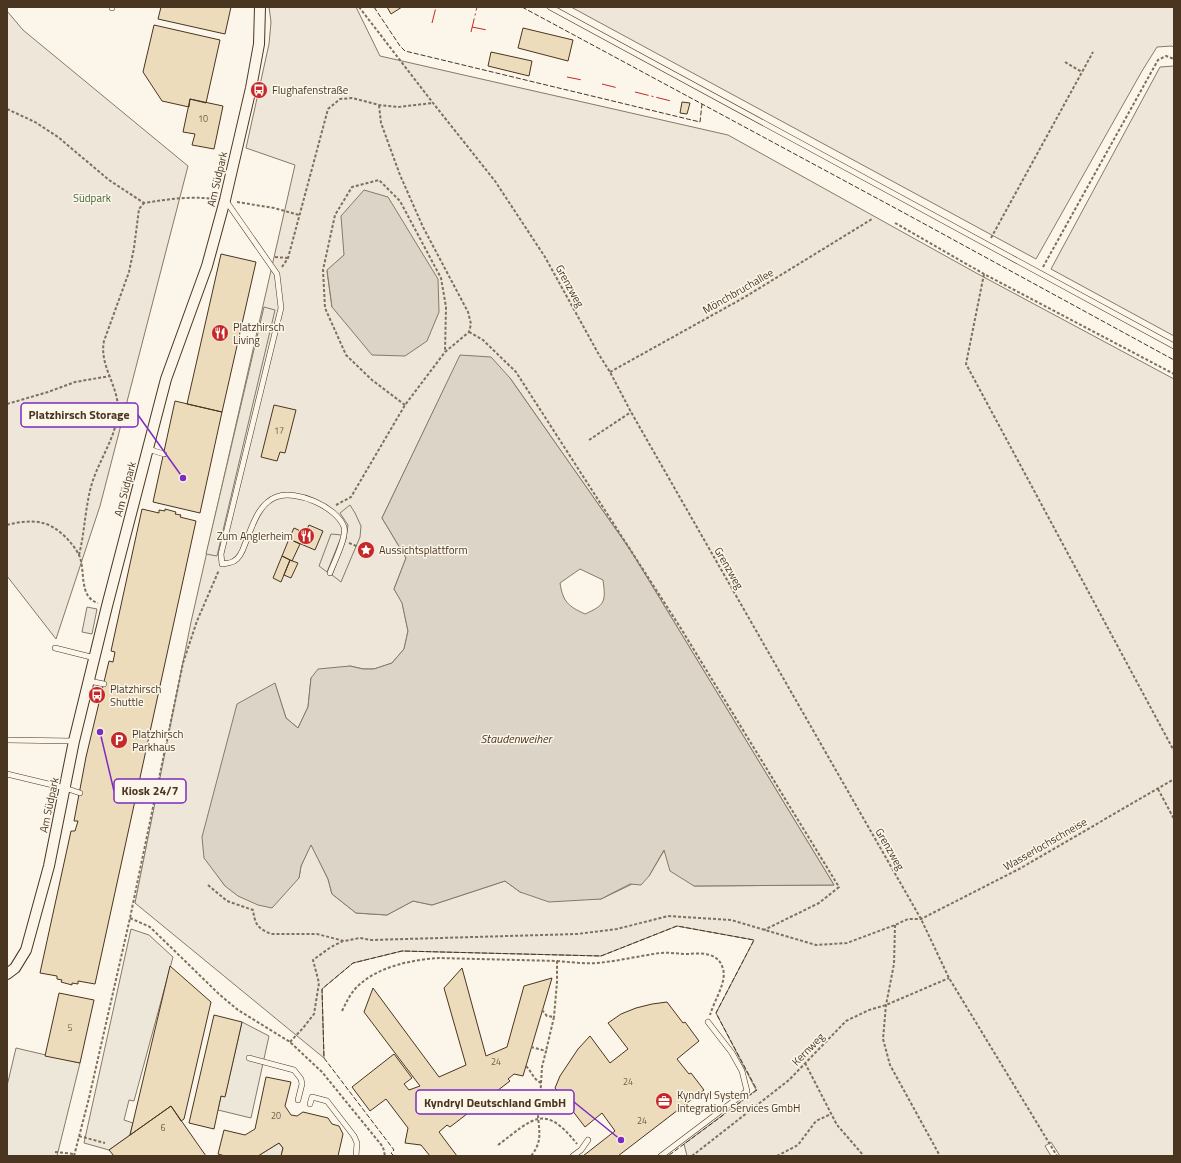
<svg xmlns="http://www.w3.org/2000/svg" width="1181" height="1163" viewBox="0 0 1181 1163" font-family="'Titillium Web',sans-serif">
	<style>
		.green { fill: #ede6d9; stroke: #887966; fill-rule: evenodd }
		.parking { fill: #ede7d9; stroke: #887966 }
		.water { fill: #dcd4c6; stroke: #887966; fill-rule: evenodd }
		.building { fill: #ecdcbc; stroke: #4a3520 }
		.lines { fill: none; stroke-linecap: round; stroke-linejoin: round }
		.lane-casing { stroke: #4a3520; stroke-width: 6 }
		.street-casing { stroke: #4a3520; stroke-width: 12 }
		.path { stroke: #7f6f5c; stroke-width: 2; stroke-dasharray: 3 2; stroke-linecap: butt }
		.lane { stroke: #fbf6e9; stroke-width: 5 }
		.street { stroke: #fbf6e9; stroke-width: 10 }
		.fence { stroke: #4a3520; stroke-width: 1; stroke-dasharray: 5 2; stroke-linecap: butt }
		.power { stroke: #c62828; stroke-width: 1; stroke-dasharray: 14 3 2 3; stroke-linecap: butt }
		.labels { text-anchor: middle; stroke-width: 3; stroke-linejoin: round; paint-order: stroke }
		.number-label { font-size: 9px; fill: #725f47 }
		.poi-label { font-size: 11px; fill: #4a3520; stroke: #fbf6e9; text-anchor: start }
		.street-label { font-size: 11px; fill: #4a3520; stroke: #fbf6e9 }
		.park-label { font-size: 11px; fill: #436837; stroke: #fbf6e9 }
		.water-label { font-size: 12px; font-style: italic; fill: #4a3520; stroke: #fbf6e9 }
		.leader { fill: none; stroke: #7b2cbf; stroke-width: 1.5 }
		.callout-dot { fill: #7b2cbf; stroke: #fbf6e9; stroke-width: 1.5 }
		.callout { fill: #fbf6e9; stroke: #7b2cbf; stroke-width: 1.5 }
		.callout-label { font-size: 12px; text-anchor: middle; font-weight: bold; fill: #4a3520 }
	</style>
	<rect width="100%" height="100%" fill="#fbf6e9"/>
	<!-- green -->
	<path class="green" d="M269 7H356L380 56 728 135 978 274 1174 379V1156H1060L1051 1142 1045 1146 1051 1156H687L684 1144 756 1090 716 1013 754 940 677 926 601 956 402 951 353 963 322 989 324 1058 135 903 191 622 295 165 246 148 269 44 271 22ZM344 255 332 307 327 271ZM510 378 631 551 834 885 694 886 665 849 649 876 601 899 520 892 505 881 432 905 413 901 387 915 356 913 332 894 328 879 311 844 301 866 299 878 225 886 216 873 275 684 286 718 298 728 308 707 311 678 350 666 363 669H374L392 663 404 649 408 631 402 602 394 589 406 558 382 518 446 385Z
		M571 7H1174V48L1172 46 1157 47 1142 71 1036 259Z
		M7 11 23 30 188 166 100 506 56 639 7 576Z
		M1174 66V336L1051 269 1160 67Z"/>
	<!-- parking -->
	<path class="parking" d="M264 307 275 310 217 556 206 554Z
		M350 505 355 513 361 526 360 537 341 582 332 575 346 539 348 525 340 513Z
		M331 534 342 535 327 572 319 566Z
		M87 607 97 609 92 634 82 632Z
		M131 929 149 935 173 957 134 1101 129 1100 124 1120 133 1123 130 1135 109 1150 84 1143Z
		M242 1022 269 1036 251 1118 218 1110 221 1096H225Z
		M16 1048 80 1063 57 1156H7V1086Z
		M279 1143 283 1148 281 1156H258Z"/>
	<!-- water -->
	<path class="water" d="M364 190 388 197 438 279 439 312 427 341 405 356 372 355 332 307 327 270 344 255 341 216Z
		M460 355 491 357 510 378 631 551 834 885 694 886 670 871 664 850 649 876 641 885 630 884 601 899 549 902 520 892 505 881 432 905 413 901 387 915 356 913 332 894 328 879 311 845 301 866 299 878 272 908 258 905 238 896 225 886 204 858 202 837 237 704 275 683 286 718 298 728 308 707 311 678 318 669 350 666 363 669H374L392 663 404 649 408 631 402 603 394 589 406 558 382 518ZM580 569 603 580C606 602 605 605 585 614 568 606 563 602 560 583Z"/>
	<!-- building -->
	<path class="building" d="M161 7H231L225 34 158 19Z
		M387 7H402L391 14Z
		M154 25 220 40 206 103 190 99 189 107 162 101 143 72Z
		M523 28 573 40 568 61 518 48Z
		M491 52 532 61 529 76 488 66Z
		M190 99 223 106 214 149 192 145 195 134 183 132Z
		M682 102 690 103 687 114 680 113Z
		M221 254 256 262 222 412 187 404Z
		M175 401 222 412 200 513 153 502Z
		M274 405 296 410 285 453 280 452 277 461 261 457Z
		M142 509 159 513V510L165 511V509L176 512 175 514 181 515 180 517 196 521 95 984 78 981V984L72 983V985L61 982 62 980 57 979V976L40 973 71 831H75L78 821H74L86 757 109 661 113 662 115 652 111 651Z
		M309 525 323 531 315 550 289 539 294 528 305 533Z
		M289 539 300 544 292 561 282 556Z
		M282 556 290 560 281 582 273 578Z
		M290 560 298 563 291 578 284 575Z
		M170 966 211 1002 184 1119 181 1121 171 1106 130 1135Z
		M462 968 486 1056 507 1047 524 986 552 978 523 1076 514 1074 508 1079 510 1081 450 1127 447 1125 439 1132 457 1156H430L421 1145 405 1143 408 1128 386 1099 370 1111 352 1087 394 1054 412 1078 404 1084 409 1090 420 1086 364 1012 373 988 439 1077 466 1065 444 988Z
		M59 993 94 1000 80 1063 45 1056Z
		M667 1002 683 1023 685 1022 699 1041 677 1059 689 1074 691 1073 704 1090 618 1156H583L615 1131 602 1113 585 1127 555 1088 560 1076 578 1049 590 1036 610 1063 628 1049 608 1023 621 1014 636 1008 652 1004Z
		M214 1015 242 1022 225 1097 221 1096 214 1129 189 1123Z
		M266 1077 291 1082 285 1106 291 1115 297 1116 303 1112 328 1118 332 1124 339 1126 343 1134 338 1156H281L283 1148 279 1143 258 1156H225L218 1154 224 1130 245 1135 255 1129Z
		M171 1106 206 1156H114L109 1150Z"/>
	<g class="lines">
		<!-- lane casing -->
		<g class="lane-casing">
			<path id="lane" d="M550 7 1174 346
				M112 8V7
				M226 201 277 274 281 308 221 554 222 564C226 563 232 563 234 561 240 558 243 550 245 544 252 527 258 504 276 497 296 489 337 507 344 527 347 537 334 562 330 573
				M148 449 164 454
				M55 648 95 658
				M89 681 104 684
				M7 740 74 741
				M7 774 65 788 80 793
				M249 1058 294 1070 301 1079 302 1084 298 1100
				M310 1104 312 1097 327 1101 354 1136 357 1143 356 1156
				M573 1156 581 1150 588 1140
				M661 1156 747 1091 742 1071 732 1053 708 1022"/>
		</g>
		<!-- street casing -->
		<g class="street-casing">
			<path id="street" d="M7 974 15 968 26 950 49 866 74 741 107 606 166 379 207 266 225 200 251 88 259 44 260 7"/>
		</g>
		<!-- path -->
		<path class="path" d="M359 7 433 103 495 181 545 257 598 353 610 372 631 412 921 919 949 978 1057 1156
			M1065 62 1082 72
			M7 109 35 122 58 137 109 180 144 203C170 199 189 196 215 199
			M237 202 274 208 299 215
			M895 223 984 274 1174 374
			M991 238 1093 52
			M275 257 288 258
			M282 267 288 258 328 109 340 99 352 98 379 105 398 107 433 103
			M1043 267 1158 60 1166 56 1174 59
			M984 274 966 364 1174 751
			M469 332 483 340 516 372 680 627 839 887 819 903 764 930
			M610 372 745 297 872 219
			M7 404 48 392 75 382 110 376
			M405 405 372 380 346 355 325 308 323 270 335 215 352 187 379 180 400 201 441 278 446 307 445 352
			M589 440 631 412
			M336 505 351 497 405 405 445 352 469 332 471 324 468 312 423 227 400 175 381 123 379 105
			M7 525C18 522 32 520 43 523 57 526 73 543 79 555 86 570 78 597 98 603
			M349 543 366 550
			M79 555C85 531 85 507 92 483 100 458 117 436 118 409 118 385 99 365 104 341L129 272 134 248 139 209 144 203
			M1158 789 1174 819
			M208 885 227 901 253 910C255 924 257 928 271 934H317L344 941 360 938 371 940 577 934 617 929 668 916 731 920 816 945 847 943 895 925 908 919H921L1021 868 1174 779
			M130 918 150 927 220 995 238 1010 290 1042 322 1072 383 1147 385 1156
			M895 925 894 964 886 1005 883 1039 890 1065 940 1156
			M557 961C570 962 584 964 597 963 618 961 639 956 660 953 669 952 678 954 688 954 701 953 719 952 723 969 727 982 714 1001 710 1015
			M542 1010 547 1016 554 1017 546 1051
			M342 1011C346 1003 349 996 355 989 375 967 410 960 439 958L557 961V982L554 1017
			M290 1042 303 1028 314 1014 319 983 313 960 331 947 343 941
			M531 1047 546 1051 542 1067 541 1083
			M805 1063 837 1125 864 1156
			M526 1066C532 1072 533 1079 541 1083 541 1092 538 1100 538 1108 537 1127 545 1139 531 1156
			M79 1136 105 1143
			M498 1145C533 1119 544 1102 577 1144
			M55 1152 74 1154
			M74 1156 89 1098 130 918 183 663 197 621 219 570
			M692 1156 789 1080 846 1021 869 1010 886 1005 949 978
			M777 1156 798 1145 816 1121 831 1114"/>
		<!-- lane -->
		<use href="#lane" class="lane"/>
		<!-- street -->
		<use href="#street" class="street"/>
		<!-- fence -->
		<path class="fence" d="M374 7 400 46 405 51 700 122 702 104
			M522 7 908 215 1174 360
			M394 1156 391 1153 394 1150 324 1058 322 989 353 963 402 951 601 956 677 926 754 940 716 1013 757 1090 668 1156"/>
		<!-- power -->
		<path class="power" d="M432 23 436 7
			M472 27 487 30
			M471 32 477 7
			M567 77 582 80
			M602 84 618 88
			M635 92 671 101"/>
	</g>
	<!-- icons -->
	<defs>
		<g id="bus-disc" transform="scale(0.9)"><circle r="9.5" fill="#c62828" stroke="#fbf6e9"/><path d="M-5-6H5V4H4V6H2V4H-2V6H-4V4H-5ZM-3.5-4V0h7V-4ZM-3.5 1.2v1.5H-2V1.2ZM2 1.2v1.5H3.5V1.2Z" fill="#fff"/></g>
		<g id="restaurant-disc" transform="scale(0.9)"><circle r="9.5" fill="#c62828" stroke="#fbf6e9"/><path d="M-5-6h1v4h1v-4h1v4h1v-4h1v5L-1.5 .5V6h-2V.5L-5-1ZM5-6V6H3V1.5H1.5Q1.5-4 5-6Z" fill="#fff"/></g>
		<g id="sight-disc" transform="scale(0.9)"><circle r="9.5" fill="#c62828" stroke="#fbf6e9"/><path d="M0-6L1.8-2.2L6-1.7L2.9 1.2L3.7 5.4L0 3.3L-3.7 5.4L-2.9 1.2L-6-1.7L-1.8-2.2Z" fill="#fff"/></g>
		<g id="parking-disc" transform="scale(0.9)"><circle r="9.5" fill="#c62828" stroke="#fbf6e9"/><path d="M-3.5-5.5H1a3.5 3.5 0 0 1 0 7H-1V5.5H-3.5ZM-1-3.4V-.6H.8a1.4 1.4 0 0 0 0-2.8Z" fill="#fff"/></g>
		<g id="office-disc" transform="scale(0.9)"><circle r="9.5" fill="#c62828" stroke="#fbf6e9"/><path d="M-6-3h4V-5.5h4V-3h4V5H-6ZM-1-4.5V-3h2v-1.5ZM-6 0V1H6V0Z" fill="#fff"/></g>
	</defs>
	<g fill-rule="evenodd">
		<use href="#bus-disc" x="259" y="90"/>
		<use href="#restaurant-disc" x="220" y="333"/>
		<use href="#restaurant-disc" x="306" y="536"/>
		<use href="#sight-disc" x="366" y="550"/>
		<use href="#bus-disc" x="97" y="695"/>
		<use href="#parking-disc" x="119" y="740"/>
		<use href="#office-disc" x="664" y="1101"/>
	</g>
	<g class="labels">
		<!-- number labels -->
		<g class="number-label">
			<text x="203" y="122">10</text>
			<text x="279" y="434">17</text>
			<text x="70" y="1031">5</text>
			<text x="496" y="1065">24</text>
			<text x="628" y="1085">24</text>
			<text x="276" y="1119">20</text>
			<text x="642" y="1124">24</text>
			<text x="163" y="1131">6</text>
		</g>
		<!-- poi labels -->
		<g class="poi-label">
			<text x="272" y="94">Flughafenstraße</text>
			<text x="233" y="331">Platzhirsch<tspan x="233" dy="13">Living</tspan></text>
			<text x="293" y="540" text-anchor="end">Zum Anglerheim</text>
			<text x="379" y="554">Aussichtsplattform</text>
			<text x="110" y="693">Platzhirsch<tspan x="110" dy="13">Shuttle</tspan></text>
			<text x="132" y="738">Platzhirsch<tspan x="132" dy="13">Parkhaus</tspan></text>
			<text x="677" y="1099">Kyndryl System<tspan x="677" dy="13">Integration Services GmbH</tspan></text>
		</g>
		<!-- street labels -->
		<g class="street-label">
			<text transform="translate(217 179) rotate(-77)" y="4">Am Südpark</text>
			<text transform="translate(570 286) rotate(61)" y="4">Grenzweg</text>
			<text transform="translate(738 291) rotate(-30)" y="4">Mönchbruchallee</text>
			<text transform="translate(125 489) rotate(-75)" y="4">Am Südpark</text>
			<text transform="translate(729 568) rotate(60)" y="4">Grenzweg</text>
			<text transform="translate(49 805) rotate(-78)" y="4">Am Südpark</text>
			<text transform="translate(1045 844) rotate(-30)" y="4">Wasserlochschneise</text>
			<text transform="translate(890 849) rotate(60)" y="4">Grenzweg</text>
			<text transform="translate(808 1049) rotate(-46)" y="4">Kernweg</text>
		</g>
		<!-- park labels -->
		<g class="park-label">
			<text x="92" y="202">Südpark</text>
		</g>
		<!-- water labels -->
		<g class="water-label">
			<text x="516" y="743">Staudenweiher</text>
		</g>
	</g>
	<!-- callouts -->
	<path class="leader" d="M183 478L138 415M100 732L114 791M621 1140L574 1102"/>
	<g class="callout-dot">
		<circle cx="183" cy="478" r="4"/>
		<circle cx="100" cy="732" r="4"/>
		<circle cx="621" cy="1140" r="4"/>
	</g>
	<g class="callout">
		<rect x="21" y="403" width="117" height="24" rx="4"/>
		<rect x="114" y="779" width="72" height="24" rx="4"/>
		<rect x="416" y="1090" width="158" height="24" rx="4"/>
	</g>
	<g class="callout-label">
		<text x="79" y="419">Platzhirsch Storage</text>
		<text x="150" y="795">Kiosk 24/7</text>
		<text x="495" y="1107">Kyndryl Deutschland GmbH</text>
	</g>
	<!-- border -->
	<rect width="1181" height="1163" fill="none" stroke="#4a3520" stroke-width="16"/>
</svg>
